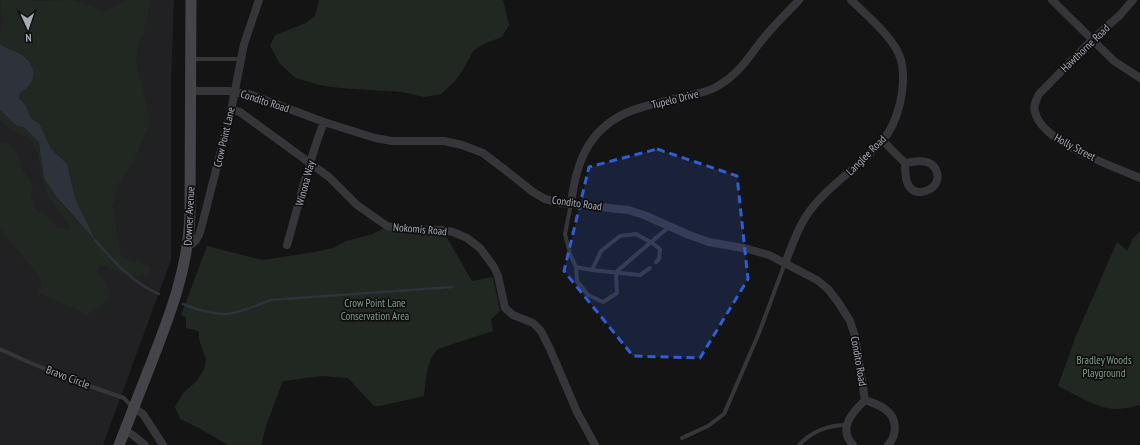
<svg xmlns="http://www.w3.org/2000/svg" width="1140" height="445" viewBox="0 0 1140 445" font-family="'PT Sans Narrow',sans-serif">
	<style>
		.built { fill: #212022 }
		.green { fill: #212822 }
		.water { fill: #2e323a }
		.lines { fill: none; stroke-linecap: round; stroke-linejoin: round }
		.stream { stroke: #2e323a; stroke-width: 2.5 }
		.lane { stroke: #36353a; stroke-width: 4 }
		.street { stroke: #36353a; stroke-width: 8 }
		.secondary { stroke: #44444a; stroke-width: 11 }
		.marked { fill: #325cd3; fill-opacity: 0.2; stroke: #325cd3; stroke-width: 3; stroke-dasharray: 8 5; stroke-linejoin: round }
		.labels { text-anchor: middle; stroke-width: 3.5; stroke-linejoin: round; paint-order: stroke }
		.street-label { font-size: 11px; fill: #a7a9b4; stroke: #0f0f10 }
		.park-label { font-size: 11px; fill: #809d88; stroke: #0f0f10 }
	</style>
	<rect width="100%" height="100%" fill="#141415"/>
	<!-- built -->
	<path class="built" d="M0 0H174L171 82V260L103 445H0Z"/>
	<!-- green -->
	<path class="green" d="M0 0H32L33 1 73 0 87 4 102 12 127 0H151L144 31 138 46 136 62 149 113V126L134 161 118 184 112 207 121 255 126 259 149 266V272C132 283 117 268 100 265L97 271 110 291 109 298C104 304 94 313 87 314L38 293 42 282 39 276 0 229V142L8 143 13 148 20 160 22 169 29 179 33 186 31 193 33 206 39 213 47 217 58 228 70 229C65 215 53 206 47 193 37 175 44 152 28 138 23 134 17 133 12 130 7 127 4 123 0 120V110C12 120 30 127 38 141 43 149 41 168 44 178 49 190 69 212 78 222L84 215 75 198 67 164 51 149 39 123C31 120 29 113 26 106 24 103 21 100 19 98V94L29 87 30 83 14 51 6 49 0 44V34L3 22Z
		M319 0H503L509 25 502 37 486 43 474 50 464 68 455 81 441 94 424 97 402 92 340 88 319 85 296 78 280 64 270 46 275 35 306 23 315 16Z
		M384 228 443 231 472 281 493 277 500 311 491 319 493 331 438 349C426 362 426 380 424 396L380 406H374L348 378 322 376 283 381 267 423 261 445H228L197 427 180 419 175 407 184 392 197 381 205 367 206 360 199 339V331L186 328V317L181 315 207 246 262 260 309 253 333 248 346 241 373 234Z
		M1140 231V405C1132 407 1124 409 1115 409 1095 408 1075 394 1058 386L1075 338 1117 242 1127 251 1133 238Z"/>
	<!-- water -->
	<path class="water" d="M0 44C5 48 8 49 14 51 29 57 40 71 29 86 26 89 22 91 19 94V98C21 100 24 103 26 106 29 113 30 120 39 123L51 149 67 164 75 198 95 240 55 195 44 178 39 142 24 127 17 126 0 110Z"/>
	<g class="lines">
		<!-- stream -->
		<path class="stream" d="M95 240C113 261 133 283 159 294
			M183 304C195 309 209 313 222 314 236 315 258 305 270 300L452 287"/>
		<!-- lane -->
		<path class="lane" d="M191 59H240
			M571 204 565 234 570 254 576 267 577 281 588 295 603 302 617 293 616 272 670 226
			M576 267 592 270 640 275 650 268
			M592 270 601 251 620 236 636 234 652 243 660 249 659 259 656 262
			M0 349 26 361 75 381 124 398 132 407
			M682 438 708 426 724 414 759 333 785 263
			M799 445C812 431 827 425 847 425"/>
		<!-- street -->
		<path class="street" d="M1052 0 1114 61 1140 78
			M1133 0 1120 15 1093 39 1039 94C1036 100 1033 106 1035 112 1042 143 1113 166 1140 178
			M191 91H228L249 94 324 122 375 138 392 141H444L462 145 483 153 504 169 533 192 545 199 561 203 628 210 644 215 689 235 709 242 748 249 769 255 817 280 828 289 838 302 850 321 855 336 865 400
			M231 109 240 112 329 177 357 205 387 226 401 229 442 230 453 232 467 238 480 248 494 267 498 276 505 308 513 315 533 323 541 331 550 349 577 412 595 445
			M883 141 905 163C912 162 920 160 927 162 938 166 941 179 933 187 929 191 926 191 921 192 905 193 905 174 905 163
			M571 204C576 164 587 131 626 113 641 106 659 103 675 99 689 95 703 94 716 87 742 73 750 53 768 33 778 21 789 11 799 0
			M287 245C299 204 308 162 324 122
			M188 246C196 243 199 237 201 229L231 111 244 44 259 0
			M785 263C793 244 799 224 812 208 830 184 862 165 882 141 892 130 897 116 900 103 903 89 905 74 901 60 895 38 867 16 851 0
			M865 400C872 403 881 405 886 410 898 419 897 435 888 445
			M134 408 143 414 163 445
			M125 431 133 435 145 445
			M853 445C837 428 853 412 865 400"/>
		<!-- secondary -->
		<path class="secondary" d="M119 445C128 423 136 401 145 379 166 325 189 271 190 212L191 0"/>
	</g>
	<!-- marked area -->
	<path class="marked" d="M657 149 737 176 748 279 700 358 633 356 564 271 589 167Z"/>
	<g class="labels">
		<!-- street labels -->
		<g class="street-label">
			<text transform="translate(1085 48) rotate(-44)" y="4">Hawthorne Road</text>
			<text transform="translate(675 99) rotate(-14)" y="4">Tupelo Drive</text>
			<text transform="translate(265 101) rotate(18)" y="4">Condito Road</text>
			<text transform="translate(224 137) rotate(-77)" y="4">Crow Point Lane</text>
			<text transform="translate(1075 147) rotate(28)" y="4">Holly Street</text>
			<text transform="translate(866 155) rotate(-45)" y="4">Langlee Road</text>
			<text transform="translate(305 183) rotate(-75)" y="4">Winona Way</text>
			<text transform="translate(577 203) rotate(8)" y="4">Condito Road</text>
			<text transform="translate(189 216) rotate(-87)" y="4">Downer Avenue</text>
			<text transform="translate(420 229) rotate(5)" y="4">Nokomis Road</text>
			<text transform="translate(859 361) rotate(80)" y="4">Condito Road</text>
			<text transform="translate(68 377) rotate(21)" y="4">Bravo Circle</text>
		</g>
		<!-- park labels -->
		<g class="park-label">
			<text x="375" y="307">Crow Point Lane<tspan x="375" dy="13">Conservation Area</tspan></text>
			<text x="1104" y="364">Bradley Woods<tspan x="1104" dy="13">Playground</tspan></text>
		</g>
	</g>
	<!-- north arrow -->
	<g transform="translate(28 28) rotate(177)" stroke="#0f0f10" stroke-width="3" paint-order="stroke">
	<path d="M0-3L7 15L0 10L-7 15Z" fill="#a7a9b4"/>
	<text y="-6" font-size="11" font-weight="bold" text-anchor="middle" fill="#a7a9b4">N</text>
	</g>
</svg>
